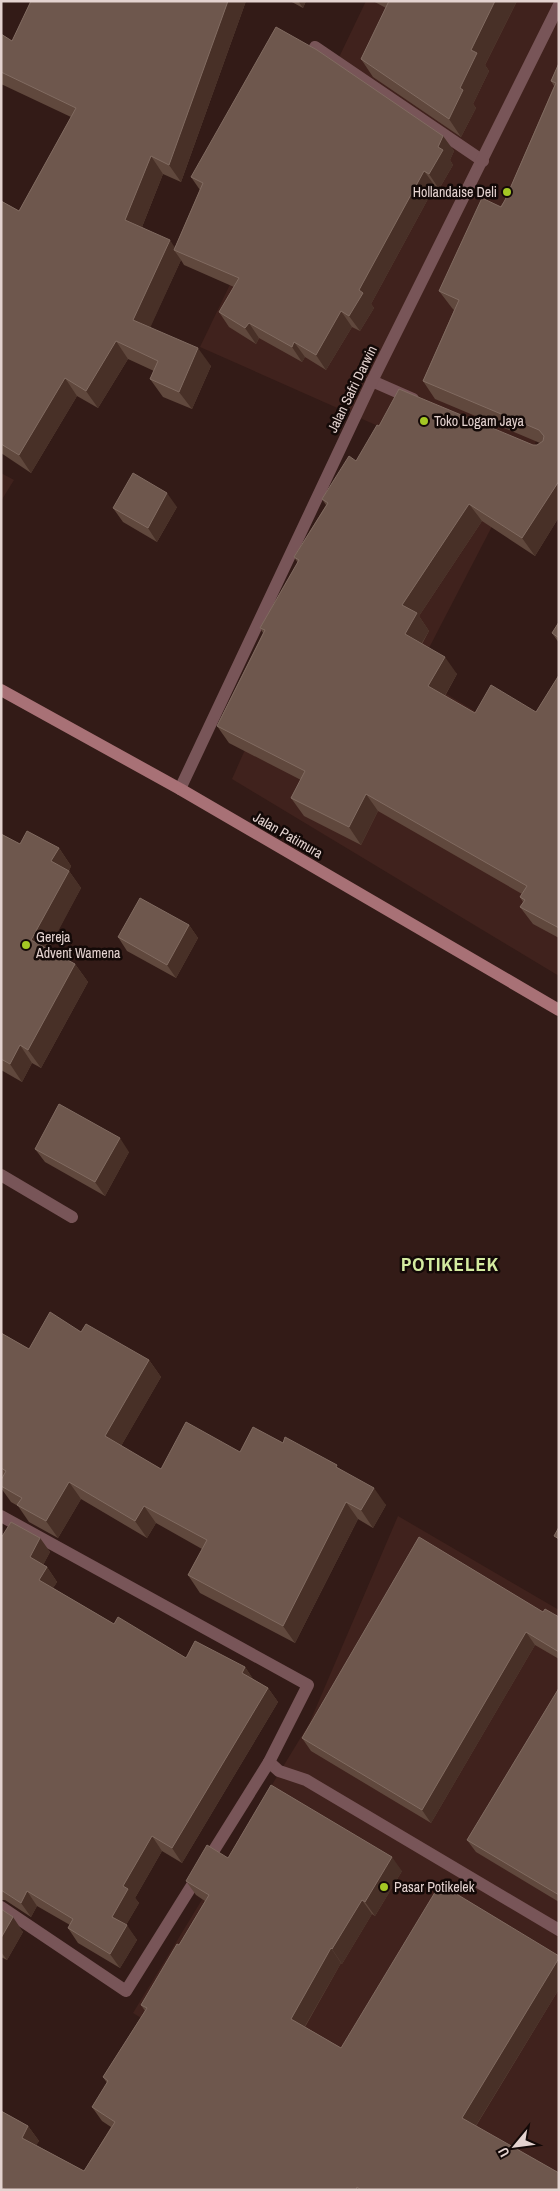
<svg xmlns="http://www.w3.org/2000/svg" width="560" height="2191" viewBox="0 0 560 2191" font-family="'Archivo Narrow',sans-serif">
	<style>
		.built { fill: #40221d }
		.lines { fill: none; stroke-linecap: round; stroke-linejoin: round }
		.service { stroke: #785558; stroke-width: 12 }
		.minor { stroke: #785558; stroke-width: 12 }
		.secondary { stroke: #a87176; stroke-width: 12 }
		.wall { fill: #60483d }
		.shaded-wall { fill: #483027 }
		.building { fill: #6e574d; stroke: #816b61 }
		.poi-dot { fill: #a4c824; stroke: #130907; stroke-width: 2 }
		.labels { text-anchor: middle; stroke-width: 5; stroke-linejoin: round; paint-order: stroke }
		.poi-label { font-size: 14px; fill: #e4d3d0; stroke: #130907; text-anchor: start }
		.street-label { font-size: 14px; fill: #e4d3d0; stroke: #130907 }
		.district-label { font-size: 19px; font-weight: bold; letter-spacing: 1px; fill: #d4eba0; stroke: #130907 }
	</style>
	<rect width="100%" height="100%" fill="#331b17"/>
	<!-- built -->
	<path class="built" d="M366 1H559V397L415 675 559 762V976L232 779 387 430 200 347Z
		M1 473 14 480 1 501Z
		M398 1516 559 1610V2190H422L133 2013 309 1724Z"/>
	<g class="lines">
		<!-- service -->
		<path class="service" d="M315 47 483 161
			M372 381 413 399
			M269 1762 279 1771 306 1780 559 1930"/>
		<!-- minor -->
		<path class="minor" d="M180 789 372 381 559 5
			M1 1175 72 1217
			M1 1516 308 1685 269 1762 126 1991 1 1907"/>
		<!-- secondary -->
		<path class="secondary" d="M1 690 180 789 559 1010"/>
	</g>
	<!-- wall -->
	<path class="wall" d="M31 1H246L181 182 163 174 142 227 175 247 200 190 191 177 443 136 454 151 450 160 453 165 439 189 435 186 371 304 374 308 360 331 352 327 326 370 305 357 302 362 259 338 256 344 229 327 219 312 234 287 184 265 181 260 150 327 211 366 192 409 163 397 150 379 154 371 128 359 98 408 77 396 31 473 1 453V201L19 211 71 117 1 84V34L12 41Z
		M290 1H306L303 8Z
		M373 1H517L485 65 489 71 473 104 476 108 461 137 373 77 361 59 386 8Z
		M559 63V517L535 556 482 521 419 616 429 631 422 644 457 674 445 696 475 713 536 712 559 675V938L533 924 520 907 523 902 520 897 522 894 378 811 361 845 304 816 291 798 301 780 229 743 217 726 263 633 260 628 298 563 294 557 326 505 322 499 356 461 379 426 533 445H537L540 443 435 399 423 381 454 310 452 308 439 291 505 200 554 86 551 81Z
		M177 507 157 542 123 522 113 508Z
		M559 622V643L552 633Z
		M1 834 20 844 59 848 71 866 69 871 81 888 48 949 75 964 88 982 41 1068 32 1063 22 1082 1 1070Z
		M189 925 198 938 176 978 127 951 118 937Z
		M35 1149 129 1152 105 1196 45 1162Z
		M81 1332 149 1360 161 1377 121 1446 161 1469 283 1443 340 1469 386 1505 373 1528 358 1519 295 1643 200 1593 188 1575 202 1549 156 1523 147 1538 81 1499 58 1538 29 1522 18 1506 11 1502 1 1488V1480L2 1479 1 1478V1333L29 1349Z
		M1 1538H40L50 1552 43 1565 47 1567 57 1582 53 1588 114 1624 186 1658 245 1667 253 1679 268 1688 278 1702 182 1863 162 1851 135 1898 139 1903 126 1925 137 1940 120 1968 78 1943 68 1928 70 1925 37 1906 31 1917 5 1900H1Z
		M543 1612 559 1617V1659L535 1645 431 1823 311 1751 302 1738Z
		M559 1688V1902L476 1852 467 1840Z
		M228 1858 402 1871 375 1916 372 1914 342 1964 341 1963 305 2027 341 2048 559 1989 476 2126 559 2190H1V2111L28 2126 39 2141 36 2145 84 2171 111 2127 102 2121 92 2107 107 2083 103 2077 145 2011 141 2005 179 1945 205 1901 196 1895 186 1881Z
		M1 1909 23 1932 7 1960 1 1957Z"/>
	<!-- shaded-wall -->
	<path class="shaded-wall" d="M228 1H246L181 182 169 165Z
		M298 1H306L303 8Z
		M495 1H517L485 65 489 71 473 104 476 108 461 137 449 119 471 50Z
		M443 136 454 151 450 160 453 165 439 189 429 174 438 147Z
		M151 156 163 174 138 237 125 220Z
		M424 171 435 186 371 304 374 308 360 331 349 316 359 290Z
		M170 240 177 251 174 250 181 260 146 337 133 320Z
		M341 311 352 327 326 370 316 355Z
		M249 323 259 338 256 344 245 328Z
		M116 341 128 359 98 408 86 391Z
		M294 342 305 357 302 362 292 347Z
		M198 348 211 366 192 409 179 392Z
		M65 378 77 396 31 473 19 455Z
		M559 481V517L535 556 522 538Z
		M167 493 177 507 157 542 148 528Z
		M469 504 482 521 419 616 429 631 417 651 405 634 402 605Z
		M445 657 457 674 440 704 428 686Z
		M366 794 378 811 361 845 349 827Z
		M59 848 71 866 69 871 81 888 44 958 31 940 51 861Z
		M189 925 198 938 176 978 167 965Z
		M75 964 88 982 41 1068 28 1050Z
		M20 1045 32 1063 22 1082 10 1064Z
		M120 1138 129 1152 105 1196 95 1182Z
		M149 1360 161 1377 117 1453 105 1436Z
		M69 1482 81 1499 58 1538 46 1521Z
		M374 1488 386 1505 373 1528 361 1510Z
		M346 1502 358 1519 295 1643 283 1626Z
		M144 1506 156 1523 147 1538 135 1521Z
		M40 1538 50 1552 40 1571 30 1557Z
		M47 1567 57 1582 49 1594 39 1580Z
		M526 1632 535 1645 431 1823 422 1810Z
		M245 1667 255 1682 242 1673Z
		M268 1688 278 1702 182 1863 172 1848Z
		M152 1836 162 1851 135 1898 139 1903 122 1932 112 1917 123 1886Z
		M392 1857 402 1871 375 1916 365 1902Z
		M27 1891 37 1906 31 1917 21 1903Z
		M362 1900 372 1914 342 1964 332 1949Z
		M13 1917 23 1932 7 1960 1 1952V1938Z
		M127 1925 137 1940 120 1968 110 1954Z
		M331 1948 341 1963 301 2033 291 2019Z
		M559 1958V1989L472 2132 462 2118Z
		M28 2126 39 2141 32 2152 22 2138Z"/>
	<!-- building -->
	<path class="building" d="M31 1H228L169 165 151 156 125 220 170 240 133 320 198 348 179 392 150 379 158 361 116 341 86 391 65 378 19 455 1 444V201L19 211 76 108 1 72V34L12 41Z
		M389 1H495L471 50 477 53 460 88 463 90 449 119 361 59Z
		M276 27 317 50 443 136 438 147 443 150 429 174 424 171 359 290 363 293 349 316 341 311 316 355 294 342 292 347 249 323 245 328 219 312 239 278 174 250 203 183 191 177Z
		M559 63V481L522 538 469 504 402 605 417 613 405 634 445 657 428 686 475 713 491 685 536 712 559 675V928L520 907 525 900 520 897 527 886 366 794 349 827 291 798 305 771 217 726 265 630 260 628 299 560 294 557 328 503 322 499 349 456 356 461 377 425 379 426 399 389 533 445H537L543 441 544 436 539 430 423 381 459 300 439 291 482 198 501 207 505 200 556 83 551 81Z
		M133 473 167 493 148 528 113 508Z
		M559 622V638L552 633Z
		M27 831 59 848 51 861 69 871 31 940 75 964 28 1050 20 1045 10 1064 1 1059V834L20 844Z
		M140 898 189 925 167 965 118 937Z
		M59 1104 120 1138 95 1182 35 1149Z
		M50 1312 81 1332 86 1324 149 1360 105 1436 161 1469 186 1422 240 1452 253 1427 283 1443 285 1437 337 1465 336 1467 374 1488 361 1510 346 1502 283 1626 188 1575 207 1540 144 1506 135 1521 69 1482 46 1521 17 1505 22 1498 1 1486V1480L6 1471 1 1468V1333L29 1349Z
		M11 1522 40 1538 30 1557 47 1567 39 1580 114 1624 118 1617 186 1658 195 1641 245 1667 242 1673 268 1688 172 1848 152 1836 123 1886 128 1889 112 1917 127 1925 110 1954 68 1928 73 1919 27 1891 21 1903 1 1890V1538Z
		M559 1527V1539L554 1536Z
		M419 1537 543 1612 545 1609 559 1617V1652L526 1632 422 1810 302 1738Z
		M559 1688V1895L467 1840Z
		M271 1785 392 1857 365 1902 362 1900 332 1949 331 1948 291 2019 341 2048 440 1884 559 1956V1958L462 2118 559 2173V2190H361L357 2187 356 2190H6L1 2187V2111L28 2126 22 2138 84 2171 115 2122 92 2107 108 2081 103 2077 147 2008 141 2005 177 1944 179 1945 209 1895 186 1881 207 1845 228 1858Z
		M1 1909 13 1917 1 1938Z"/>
	<!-- markers -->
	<g class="poi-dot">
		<circle cx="507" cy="192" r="5"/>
		<circle cx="424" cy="421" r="5"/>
		<circle cx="26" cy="945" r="5"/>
		<circle cx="384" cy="1887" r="5"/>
	</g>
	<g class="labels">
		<!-- poi labels -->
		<g class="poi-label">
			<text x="497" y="197" text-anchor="end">Hollandaise Deli</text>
			<text x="434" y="426">Toko Logam Jaya</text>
			<text x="36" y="942">Gereja<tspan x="36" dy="16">Advent Wamena</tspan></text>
			<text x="394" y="1892">Pasar Potikelek</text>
		</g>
		<!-- street labels -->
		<g class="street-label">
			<text transform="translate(352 389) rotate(-64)" y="5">Jalan Safri Darwin</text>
			<text transform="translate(288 835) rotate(30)" y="5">Jalan Patimura</text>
		</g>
		<!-- district labels -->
		<g class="district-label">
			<text x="450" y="1271">POTIKELEK</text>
		</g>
	</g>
	<!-- border -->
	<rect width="560" height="2191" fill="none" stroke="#e4d3d0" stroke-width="5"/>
	<!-- north arrow -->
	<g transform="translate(515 2146) rotate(241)" stroke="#130907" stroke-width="4" paint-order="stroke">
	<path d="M0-4L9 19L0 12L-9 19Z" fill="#e4d3d0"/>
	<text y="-8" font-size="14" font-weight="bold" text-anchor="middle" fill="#e4d3d0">U</text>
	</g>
</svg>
